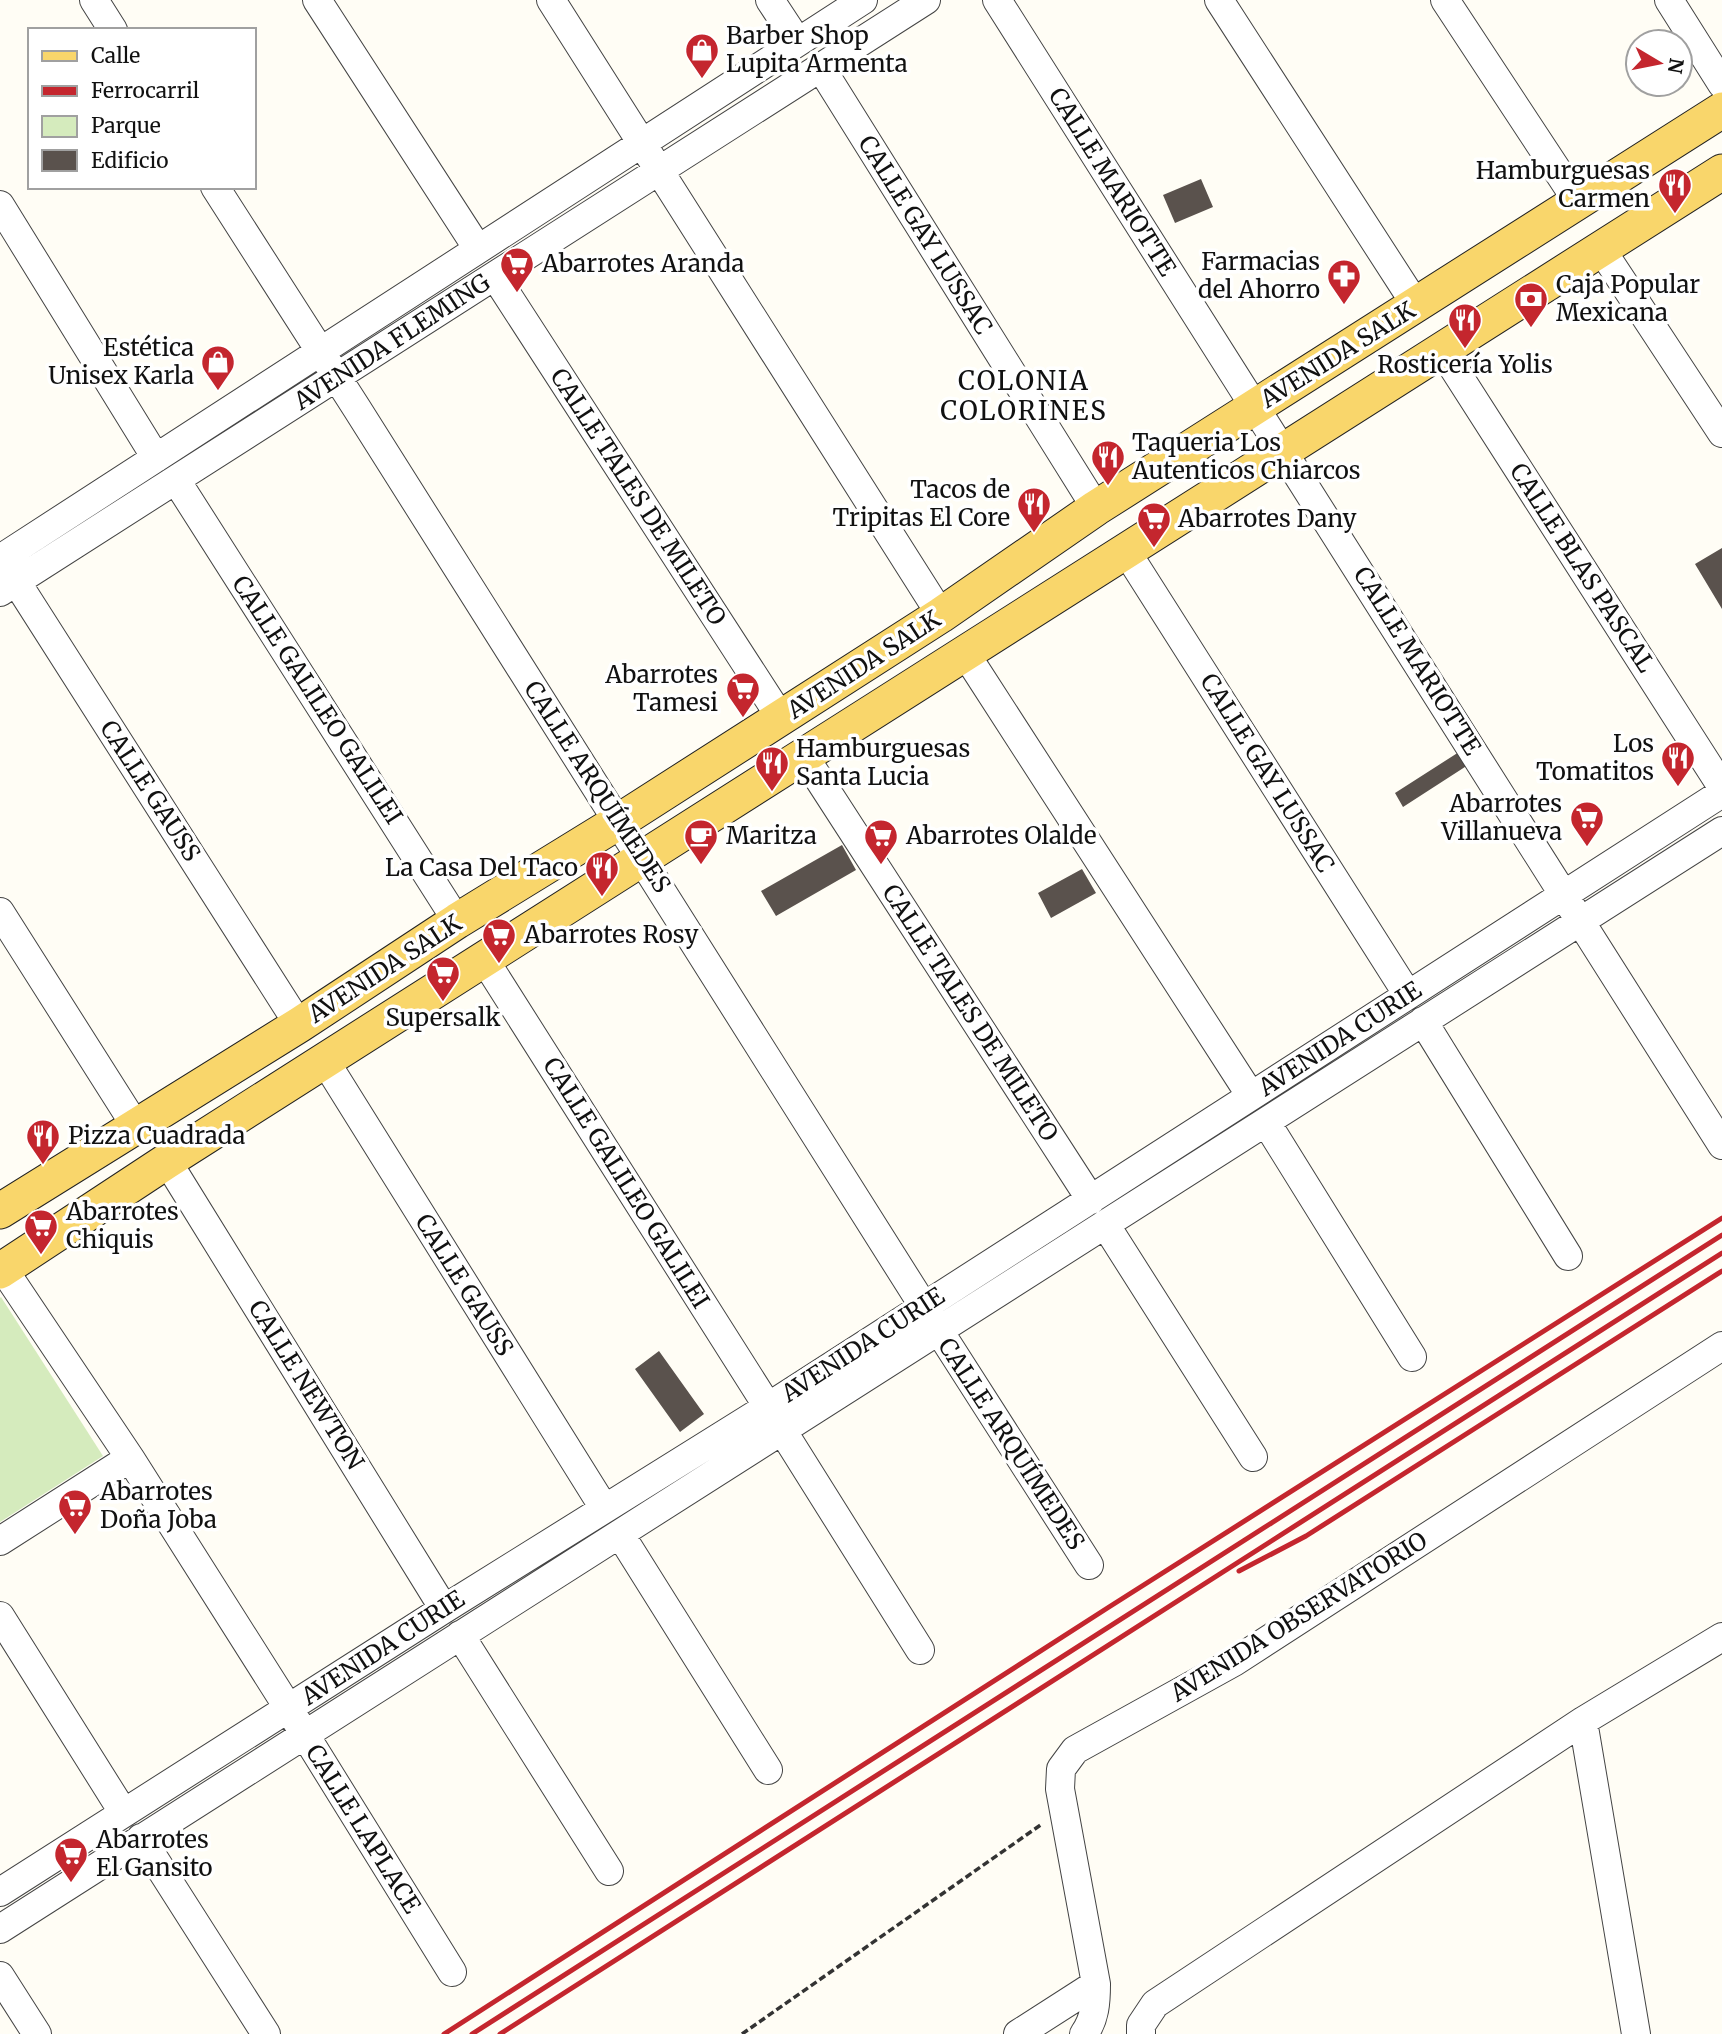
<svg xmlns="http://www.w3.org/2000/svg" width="1722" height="2034" viewBox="0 0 1722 2034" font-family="Merriweather,serif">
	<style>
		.green { fill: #d5ebbd }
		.building { fill: #5a524d }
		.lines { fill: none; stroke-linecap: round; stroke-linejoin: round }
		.minor-casing { stroke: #444; stroke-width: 30 }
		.major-casing { stroke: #222; stroke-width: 37 }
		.path { stroke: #333; stroke-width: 3.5; stroke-dasharray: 7 3.5; stroke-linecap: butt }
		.minor { stroke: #fff; stroke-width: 28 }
		.major { stroke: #f9d66b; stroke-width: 35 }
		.rail { stroke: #c4262e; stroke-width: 5 }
		.labels { text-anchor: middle; stroke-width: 7; stroke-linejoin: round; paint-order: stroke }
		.poi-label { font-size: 24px; fill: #111; stroke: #fff; text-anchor: start }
		.street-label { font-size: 24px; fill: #111; stroke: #fff }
		.neighbourhood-label { font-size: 26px; letter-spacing: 2px; fill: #111; stroke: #fff }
	</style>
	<rect width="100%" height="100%" fill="#fffdf5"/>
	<!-- green -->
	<path class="green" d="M1 1297 103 1456 0 1522V1298Z"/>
	<!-- building -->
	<path class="building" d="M1201 179 1213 207 1175 223 1163 195Z
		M1722 548V609L1695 564Z
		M1459 752 1468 765 1403 807 1395 793Z
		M842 845 856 870 776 916 761 891Z
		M1082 869 1096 893 1051 918 1038 893Z
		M659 1351 704 1414 680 1432 635 1369Z"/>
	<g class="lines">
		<!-- minor casing -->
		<g class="minor-casing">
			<path id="minor" d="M94 0 113 30
				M317 0 478 249
				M551 0 941 615
				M770 0 797 41
				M997 0 1722 1145
				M1219 0 1416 305
				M1445 0 1578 202
				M1669 0 1722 84
				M821 68 1096 508
				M215 187C510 644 794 1108 1089 1565
				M0 205 156 458
				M1601 249 1722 433
				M495 276 781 718
				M1442 350 1722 787
				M176 480 457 921
				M1126 551 1408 995
				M0 559 863 0
				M7 567 299 1025
				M0 592 926 0
				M965 653 1251 1096
				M804 756 1091 1200
				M0 912 135 1125
				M484 959 768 1407
				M1423 1021 1568 1256
				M325 1061 604 1508
				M1266 1122 1412 1357
				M167 1161 444 1609
				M1105 1224 1253 1457
				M0 1264 130 1458 289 1709 452 1972
				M782 1430 920 1650
				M620 1534 768 1770
				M0 1541 130 1458
				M0 1616 123 1812
				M460 1635 609 1871
				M1583 1721 1636 2034
				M141 1838 266 2034
				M0 1892 444 1609 768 1407 1722 793
				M0 1929 1722 831
				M0 1976 37 2034
				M1018 2034 1096 1984
				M1084 2034C1095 2019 1096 2002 1096 1984L1060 1789 1061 1769 1075 1750 1234 1662 1722 1346
				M1141 2034V2025L1155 2004 1583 1721 1722 1637"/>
		</g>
		<!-- major casing -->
		<g class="major-casing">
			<path id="major" d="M0 1211 299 1025 457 921 618 822 941 615 1096 508 1722 110
				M0 1271 167 1161 643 858 1722 172"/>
		</g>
		<!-- path -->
		<path class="path" d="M742 2034 1042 1824"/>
		<!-- minor -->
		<use href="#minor" class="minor"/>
		<!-- major -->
		<use href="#major" class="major"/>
		<!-- rail -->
		<path class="rail" d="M1239 1571 1306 1536 1722 1271
			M444 2034 1109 1607 1722 1218
			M472 2034 1722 1235
			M500 2034 1722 1253"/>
	</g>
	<!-- icons -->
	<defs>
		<g id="shop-pin" transform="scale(1.75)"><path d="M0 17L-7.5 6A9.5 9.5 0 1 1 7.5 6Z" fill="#c4262e" stroke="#fff"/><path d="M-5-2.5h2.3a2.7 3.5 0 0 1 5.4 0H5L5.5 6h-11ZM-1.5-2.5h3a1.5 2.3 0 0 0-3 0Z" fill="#fff"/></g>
		<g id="restaurant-pin" transform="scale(1.75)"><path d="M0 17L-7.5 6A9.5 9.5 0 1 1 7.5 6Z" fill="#c4262e" stroke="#fff"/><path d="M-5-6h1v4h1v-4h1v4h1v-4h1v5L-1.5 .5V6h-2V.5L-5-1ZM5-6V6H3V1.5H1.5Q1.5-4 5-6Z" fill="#fff"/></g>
		<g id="supermarket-pin" transform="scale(1.75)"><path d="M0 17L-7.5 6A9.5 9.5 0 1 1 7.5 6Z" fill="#c4262e" stroke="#fff"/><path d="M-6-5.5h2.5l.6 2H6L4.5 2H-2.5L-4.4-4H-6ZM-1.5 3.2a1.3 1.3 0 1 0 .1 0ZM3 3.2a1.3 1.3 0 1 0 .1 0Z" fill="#fff"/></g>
		<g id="pharmacy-pin" transform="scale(1.75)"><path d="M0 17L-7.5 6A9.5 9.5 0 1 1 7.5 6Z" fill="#c4262e" stroke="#fff"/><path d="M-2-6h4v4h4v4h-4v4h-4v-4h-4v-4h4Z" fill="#fff"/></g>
		<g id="bank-pin" transform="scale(1.75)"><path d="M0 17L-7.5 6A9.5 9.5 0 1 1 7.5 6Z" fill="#c4262e" stroke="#fff"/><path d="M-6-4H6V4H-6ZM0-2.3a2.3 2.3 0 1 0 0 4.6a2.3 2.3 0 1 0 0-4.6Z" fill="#fff"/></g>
		<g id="cafe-pin" transform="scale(1.75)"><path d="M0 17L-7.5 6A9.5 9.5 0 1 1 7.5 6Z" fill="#c4262e" stroke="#fff"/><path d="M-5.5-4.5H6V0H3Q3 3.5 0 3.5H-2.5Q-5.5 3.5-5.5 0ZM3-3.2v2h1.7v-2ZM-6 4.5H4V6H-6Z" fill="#fff"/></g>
	</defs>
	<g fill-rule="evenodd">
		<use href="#shop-pin" x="702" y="50"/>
		<use href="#restaurant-pin" x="1675" y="185"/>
		<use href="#supermarket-pin" x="517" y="264"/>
		<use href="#pharmacy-pin" x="1344" y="276"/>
		<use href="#bank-pin" x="1531" y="299"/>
		<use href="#restaurant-pin" x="1465" y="320"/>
		<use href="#shop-pin" x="218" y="362"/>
		<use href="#restaurant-pin" x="1108" y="457"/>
		<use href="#restaurant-pin" x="1034" y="504"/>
		<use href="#supermarket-pin" x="1154" y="519"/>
		<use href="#supermarket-pin" x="743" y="689"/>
		<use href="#restaurant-pin" x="1678" y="758"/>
		<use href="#restaurant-pin" x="772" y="763"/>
		<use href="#supermarket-pin" x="1587" y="818"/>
		<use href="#cafe-pin" x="701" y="836"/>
		<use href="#supermarket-pin" x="881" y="836"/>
		<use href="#restaurant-pin" x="602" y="868"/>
		<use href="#supermarket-pin" x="499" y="935"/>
		<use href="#supermarket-pin" x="443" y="973"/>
		<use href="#restaurant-pin" x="43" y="1136"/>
		<use href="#supermarket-pin" x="41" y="1226"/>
		<use href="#supermarket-pin" x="75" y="1506"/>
		<use href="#supermarket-pin" x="71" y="1854"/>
	</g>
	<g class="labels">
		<!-- poi labels -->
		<g class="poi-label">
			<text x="726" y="44">Barber Shop<tspan x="726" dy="28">Lupita Armenta</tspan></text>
			<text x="1650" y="179" text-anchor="end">Hamburguesas<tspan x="1650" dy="28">Carmen</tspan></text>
			<text x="1320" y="270" text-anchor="end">Farmacias<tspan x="1320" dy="28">del Ahorro</tspan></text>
			<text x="542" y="272">Abarrotes Aranda</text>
			<text x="1556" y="293">Caja Popular<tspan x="1556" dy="28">Mexicana</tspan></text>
			<text x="194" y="356" text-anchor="end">Estética<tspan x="194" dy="28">Unisex Karla</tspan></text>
			<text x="1465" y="373" text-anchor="middle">Rosticería Yolis</text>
			<text x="1132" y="451">Taqueria Los<tspan x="1132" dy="28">Autenticos Chiarcos</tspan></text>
			<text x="1010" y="498" text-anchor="end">Tacos de<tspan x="1010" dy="28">Tripitas El Core</tspan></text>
			<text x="1178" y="527">Abarrotes Dany</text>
			<text x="718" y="683" text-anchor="end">Abarrotes<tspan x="718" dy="28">Tamesi</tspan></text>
			<text x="1654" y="752" text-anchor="end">Los<tspan x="1654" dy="28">Tomatitos</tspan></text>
			<text x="796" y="757">Hamburguesas<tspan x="796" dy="28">Santa Lucia</tspan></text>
			<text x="1562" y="812" text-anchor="end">Abarrotes<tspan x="1562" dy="28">Villanueva</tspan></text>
			<text x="726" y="844">Maritza</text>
			<text x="906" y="844">Abarrotes Olalde</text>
			<text x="578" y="876" text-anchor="end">La Casa Del Taco</text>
			<text x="524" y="943">Abarrotes Rosy</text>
			<text x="443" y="1026" text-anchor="middle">Supersalk</text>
			<text x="68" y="1144">Pizza Cuadrada</text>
			<text x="66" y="1220">Abarrotes<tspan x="66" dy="28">Chiquis</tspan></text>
			<text x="100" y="1500">Abarrotes<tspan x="100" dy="28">Doña Joba</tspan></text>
			<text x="96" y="1848">Abarrotes<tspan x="96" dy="28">El Gansito</tspan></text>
		</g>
		<!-- street labels -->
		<g class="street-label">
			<text transform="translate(1112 182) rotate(58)" y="8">CALLE MARIOTTE</text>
			<text transform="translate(925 235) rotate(58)" y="8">CALLE GAY LUSSAC</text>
			<text transform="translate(392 342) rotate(-33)" y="8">AVENIDA FLEMING</text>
			<text transform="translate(1338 355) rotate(-32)" y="8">AVENIDA SALK</text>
			<text transform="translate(638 497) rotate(57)" y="8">CALLE TALES DE MILETO</text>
			<text transform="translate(1582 568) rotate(57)" y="8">CALLE BLAS PASCAL</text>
			<text transform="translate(1417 661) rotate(58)" y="8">CALLE MARIOTTE</text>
			<text transform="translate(864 665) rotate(-33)" y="8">AVENIDA SALK</text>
			<text transform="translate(317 700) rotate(57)" y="8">CALLE GALILEO GALILEI</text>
			<text transform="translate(1267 773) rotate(58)" y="8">CALLE GAY LUSSAC</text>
			<text transform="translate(597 787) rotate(57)" y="8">CALLE ARQUÍMEDES</text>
			<text transform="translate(150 791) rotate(57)" y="8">CALLE GAUSS</text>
			<text transform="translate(385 969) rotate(-33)" y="8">AVENIDA SALK</text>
			<text transform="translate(970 1013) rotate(57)" y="8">CALLE TALES DE MILETO</text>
			<text transform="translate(1340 1039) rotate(-33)" y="8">AVENIDA CURIE</text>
			<text transform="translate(626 1183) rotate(58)" y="8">CALLE GALILEO GALILEI</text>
			<text transform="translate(464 1285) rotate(58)" y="8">CALLE GAUSS</text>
			<text transform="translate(863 1345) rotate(-33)" y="8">AVENIDA CURIE</text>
			<text transform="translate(306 1385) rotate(58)" y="8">CALLE NEWTON</text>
			<text transform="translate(1011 1444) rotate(57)" y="8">CALLE ARQUÍMEDES</text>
			<text transform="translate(1299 1617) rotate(-32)" y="8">AVENIDA OBSERVATORIO</text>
			<text transform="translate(383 1648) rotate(-33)" y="8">AVENIDA CURIE</text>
			<text transform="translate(363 1829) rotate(58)" y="8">CALLE LAPLACE</text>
		</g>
		<!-- neighbourhood labels -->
		<g class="neighbourhood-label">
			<text x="1024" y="390">COLONIA<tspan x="1024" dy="30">COLORINES</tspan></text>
		</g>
	</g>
	<!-- legend -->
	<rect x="28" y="28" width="228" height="161" fill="#ffffff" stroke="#a0a0a0" stroke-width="2"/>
	<rect x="42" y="51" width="35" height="10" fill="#f9d66b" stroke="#a0a0a0" stroke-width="2"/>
	<text x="91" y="63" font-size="21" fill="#111111">Calle</text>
	<rect x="42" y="86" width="35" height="10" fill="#c4262e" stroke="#a0a0a0" stroke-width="2"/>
	<text x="91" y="98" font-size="21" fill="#111111">Ferrocarril</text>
	<rect x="42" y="116" width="35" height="21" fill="#d5ebbd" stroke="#a0a0a0" stroke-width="2"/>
	<text x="91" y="133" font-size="21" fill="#111111">Parque</text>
	<rect x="42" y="150" width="35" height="21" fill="#5a524d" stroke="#a0a0a0" stroke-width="2"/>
	<text x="91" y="168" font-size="21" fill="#111111">Edificio</text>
	<!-- north arrow -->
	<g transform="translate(1659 63) rotate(100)"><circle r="33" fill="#ffffff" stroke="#a0a0a0" stroke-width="2"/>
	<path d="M0-5L12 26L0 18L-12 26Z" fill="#c4262e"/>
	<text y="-10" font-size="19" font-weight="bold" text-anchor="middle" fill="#111111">N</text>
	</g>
</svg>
